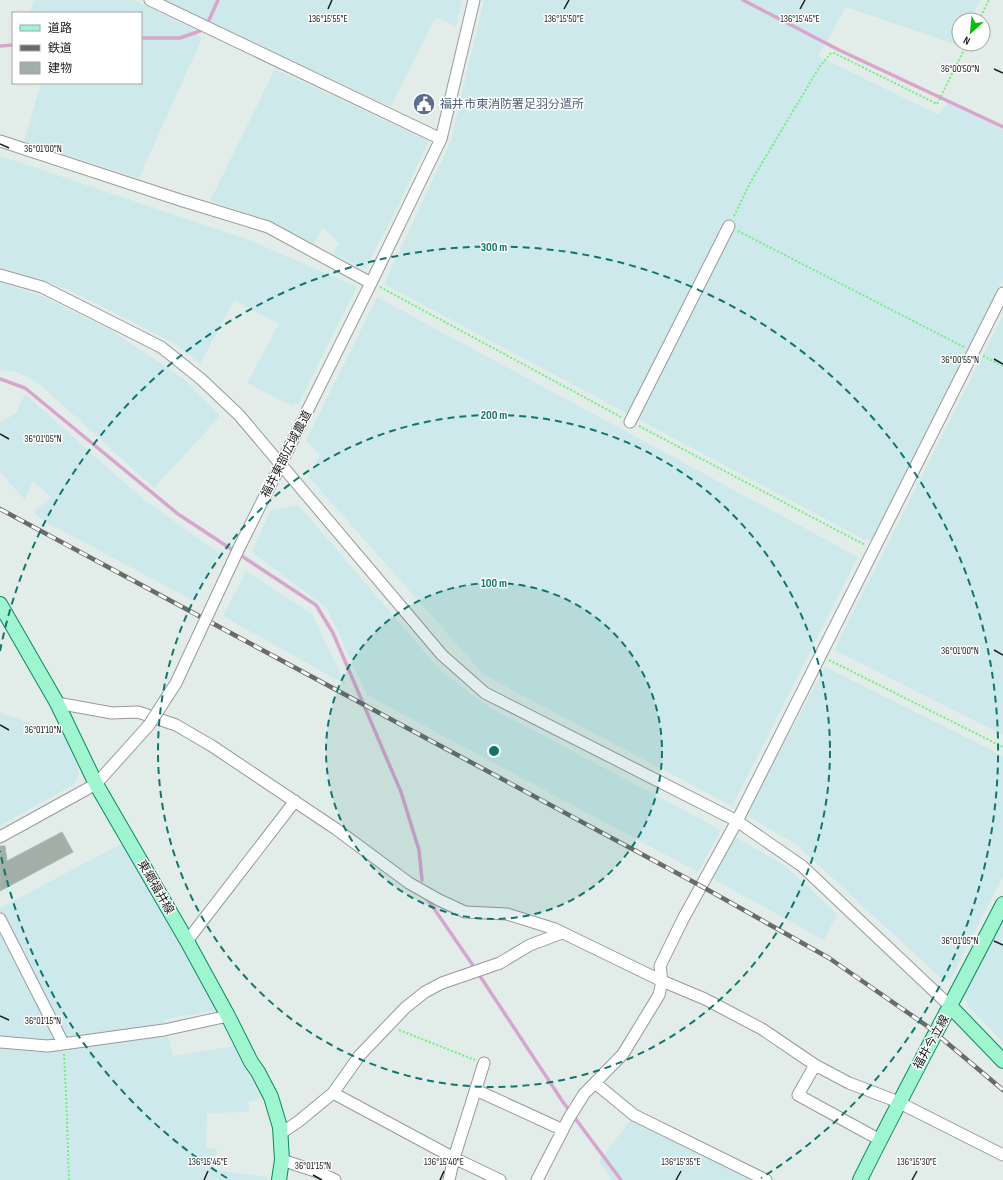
<svg xmlns="http://www.w3.org/2000/svg" width="1003" height="1180" viewBox="0 0 1003 1180" font-family="'Sofia Sans Condensed','Noto Sans JP',sans-serif">
	<style>
		.farmland { fill: #cee9eb }
		.lines { fill: none; stroke-linecap: round; stroke-linejoin: round }
		.stream { stroke: #d8a5cd; stroke-width: 3.5 }
		.building { fill: #a2aea7; stroke: #a6bdb0 }
		.minor-casing { stroke: #999; stroke-width: 13 }
		.major-casing { stroke: #098a5e; stroke-width: 16 }
		.path { stroke: #70f07b; stroke-width: 2; stroke-dasharray: 2 2; stroke-linecap: butt }
		.minor { stroke: #fff; stroke-width: 11 }
		.major { stroke: #9ff5cf; stroke-width: 14 }
		.rail-casing { stroke: #6a6a6a; stroke-width: 4.5 }
		.rail { stroke: #fff; stroke-width: 3; stroke-dasharray: 9; stroke-linecap: butt }
		.minor-bridge-casing { stroke: #999; stroke-width: 13; stroke-linecap: butt }
		.minor-bridge { stroke: #fff; stroke-width: 11 }
		.ticks { fill: none; stroke: #1c1c1c; stroke-width: 1.5 }
		.ring { fill: none; stroke: #0f766e; stroke-width: 2; stroke-dasharray: 7 5 }
		.labels { text-anchor: middle; stroke-width: 3; stroke-linejoin: round; paint-order: stroke }
		.service-label { font-size: 12px; fill: #4e5e75; stroke: #fff; text-anchor: start }
		.street-label { font-size: 12px; fill: #1c1c1c; stroke: #fff }
		.ticks-label { font-size: 10px; text-anchor: middle; fill: #1c1c1c; stroke: #fff; stroke-width: 3; stroke-linejoin: round; paint-order: stroke }
		.centre { fill: #0f766e; stroke: #fff; stroke-width: 2 }
		.ring-label { font-size: 12px; text-anchor: middle; font-weight: bold; fill: #0f766e; stroke: #fff; stroke-width: 3; stroke-linejoin: round; paint-order: stroke }
	</style>
	<rect width="100%" height="100%" fill="#e2ede9"/>
	<!-- farmland -->
	<path class="farmland" d="M35 0H133L194 29 197 35 202 38 139 178 24 142 41 83H141V13H29Z
		M159 0H462L456 27 436 17 391 107Z
		M484 0H981L970 20H959V41L957 45 846 7 818 56 939 115 948 103 1003 130V279L872 539 865 540 384 284 451 141Z
		M275 69 429 141 395 212 365 269 333 254 339 244 327 231 322 228 313 245 263 219 210 201Z
		M0 156 247 239 357 287 298 405 294 403 292 406 247 383 279 324 234 300 200 364 176 344 67 289 0 267Z
		M0 282 44 297 109 329 184 379 220 416 154 488 36 381 17 372 0 370Z
		M377 297 858 557 732 806 484 675 308 476 320 454 306 441Z
		M1003 315V735L834 650Z
		M25 394 144 500 219 553 194 601 42 520 34 512 51 497 33 481 25 500 0 472V423L16 413Z
		M298 505 441 671 489 707 721 830 698 872 367 695 327 608 252 552 270 511Z
		M246 571 312 614 346 685 223 616Z
		M825 667 1003 756V876L951 978 944 981 797 845 746 815Z
		M0 713 62 733 75 754 79 776 73 785 0 826Z
		M735 837 784 865 837 914 824 940 715 880 712 876Z
		M123 843 216 1011 164 1019 173 1056 234 1046 261 1098 248 1102 250 1112 207 1113 206 1148 217 1149 214 1170 267 1177V1180H0V908Z
		M1003 920V1042L969 1007 964 996Z
		M633 1117 753 1180H612L599 1161Z"/>
	<g class="lines">
		<!-- stream -->
		<path class="stream" d="M743 0 839 50 1003 127
			M209 20 218 0
			M141 38H180L200 31
			M0 46 13 45
			M0 379 25 388 178 514 316 605 333 633 401 792 419 850 422 880
			M426 897 470 961 563 1102 621 1180"/>
	</g>
	<!-- building -->
	<path class="building" d="M62 832 73 852 0 891V846H5L7 861Z"/>
	<g class="lines">
		<!-- minor casing -->
		<g class="minor-casing">
			<path id="minor" d="M150 0 441 139
				M0 141 180 200 268 227 371 283
				M0 275 42 287 161 347 201 379 239 415 442 655 485 693 737 821 802 866 951 1007
				M630 422 729 226
				M239 548 371 283 441 139 474 0
				M57 703 112 713 138 712 176 725 212 746 336 829 409 883 439 900 465 912 507 914 555 929 662 981 705 999 762 1029 815 1065 849 1083 896 1101 1003 1155
				M0 837 96 784 149 725
				M0 919 63 1043
				M187 941 295 801
				M0 1042 48 1046 164 1030 228 1016
				M815 1065 798 1095 880 1140
				M595 1083 634 1115 766 1180
				M476 1090 563 1130
				M333 1093 454 1158 500 1180
				M280 1134 299 1121 333 1093 360 1055 405 1008 425 992 442 983 500 963 530 945 562 933
				M282 1160 318 1172 335 1180
				M449 1180 454 1158 484 1063
				M537 1180 569 1118 584 1094 623 1054 659 995 662 981 660 966 683 919 737 821 1003 293"/>
		</g>
		<!-- major casing -->
		<g class="major-casing">
			<path id="major" d="M0 604 57 703 96 784 187 941 228 1016 251 1062 258 1072 271 1097 280 1127 282 1160 279 1180
				M951 1007 1003 1061
				M860 1180C906 1087 956 996 1003 904"/>
		</g>
		<!-- path -->
		<path class="path" d="M979 20 989 0
			M734 216 750 183 820 66 830 54 834 53 937 104 967 44
			M738 231 964 347
			M380 287 621 417
			M983 356 1003 366
			M639 426 865 545
			M829 660 1003 747
			M399 1030 475 1060
			M64 1054 66 1092 69 1180"/>
		<!-- minor -->
		<use href="#minor" class="minor"/>
		<!-- major -->
		<use href="#major" class="major"/>
		<!-- rail casing -->
		<g class="rail-casing">
			<path id="rail" d="M0 509 701 886 829 958 927 1026 1003 1090"/>
		</g>
		<!-- rail -->
		<use href="#rail" class="rail"/>
		<!-- minor-bridge casing -->
		<g class="minor-bridge-casing">
			<path id="minor-bridge" d="M149 725 176 683 239 548"/>
		</g>
		<!-- minor-bridge -->
		<use href="#minor-bridge" class="minor-bridge"/>
	</g>
	<!-- ticks -->
	<path class="ticks" d="M328 9 332 0M564 9 569 0M800 9 805 0M994 69 1003 73M0 144 9 148M994 359 1003 364M0 434 9 439M994 650 1003 655M0 725 9 730M994 941 1003 945M0 1016 9 1020M313 1175 322 1180M204 1180 208 1171M440 1180 444 1171M676 1180 681 1171M912 1180 917 1171"/>
	<!-- distance rings -->
	<circle cx="494" cy="751" r="168" fill="#0f766e" fill-opacity=".12"/>
	<g class="ring">
		<circle cx="494" cy="751" r="168"/>
		<circle cx="494" cy="751" r="336"/>
		<path d="M227 1178A504 504 0 0 1 0 851M0 651A504 504 0 1 1 761 1178"/>
	</g>
	<!-- icons -->
	<defs>
		<g id="civic-disc" transform="scale(1.15)"><circle r="9.5" fill="#5c6f8a" stroke="#fff"/><path d="M-.6-6.5H3V-4.5H.6V-3L4-1V1h2V6H-6V1h2V-1L-.6-3ZM-1.2 2.5V6h2.4V2.5Z" fill="#fff"/></g>
	</defs>
	<g fill-rule="evenodd">
		<use href="#civic-disc" x="424" y="104"/>
	</g>
	<g class="labels">
		<!-- service labels -->
		<g class="service-label">
			<text x="440" y="108">福井市東消防署足羽分遣所</text>
		</g>
		<!-- street labels -->
		<g class="street-label">
			<text transform="translate(286 454) rotate(-63)" y="4">福井東部広域農道</text>
			<text transform="translate(156 887) rotate(60)" y="4">東郷福井線</text>
			<text transform="translate(931 1042) rotate(-61)" y="4">福井今立線</text>
		</g>
	</g>
	<g class="ticks-label">
		<text x="328" y="22">136°15'55"E</text>
		<text x="564" y="22">136°15'50"E</text>
		<text x="800" y="22">136°15'45"E</text>
		<text x="960" y="72">36°00'50"N</text>
		<text x="43" y="152">36°01'00"N</text>
		<text x="960" y="363">36°00'55"N</text>
		<text x="43" y="442">36°01'05"N</text>
		<text x="960" y="654">36°01'00"N</text>
		<text x="43" y="733">36°01'10"N</text>
		<text x="960" y="944">36°01'05"N</text>
		<text x="43" y="1024">36°01'15"N</text>
		<text x="208" y="1165">136°15'45"E</text>
		<text x="444" y="1165">136°15'40"E</text>
		<text x="681" y="1165">136°15'35"E</text>
		<text x="917" y="1165">136°15'30"E</text>
		<text x="313" y="1169">36°01'15"N</text>
	</g>
	<circle cx="494" cy="751" r="6" class="centre"/>
	<g class="ring-label">
		<text x="494" y="251">300 m</text>
		<text x="494" y="419">200 m</text>
		<text x="494" y="587">100 m</text>
	</g>
	<!-- legend -->
	<rect x="12" y="12" width="130" height="72" fill="#ffffff" stroke="#a4a4a4"/>
	<rect x="20" y="25" width="20" height="6" fill="#9ff5cf" stroke="#a4a4a4"/>
	<text x="48" y="32" font-size="12" fill="#1c1c1c">道路</text>
	<rect x="20" y="45" width="20" height="6" fill="#6a6a6a" stroke="#a4a4a4"/>
	<text x="48" y="52" font-size="12" fill="#1c1c1c">鉄道</text>
	<rect x="20" y="62" width="20" height="12" fill="#a2aea7" stroke="#a4a4a4"/>
	<text x="48" y="72" font-size="12" fill="#1c1c1c">建物</text>
	<!-- north arrow -->
	<g transform="translate(971 32) rotate(207)"><circle r="19" fill="#ffffff" stroke="#a4a4a4"/>
	<path d="M0-3L7 15L0 10L-7 15Z" fill="#0fbb0d"/>
	<text y="-6" font-size="11" font-weight="bold" text-anchor="middle" fill="#1c1c1c">N</text>
	</g>
</svg>
